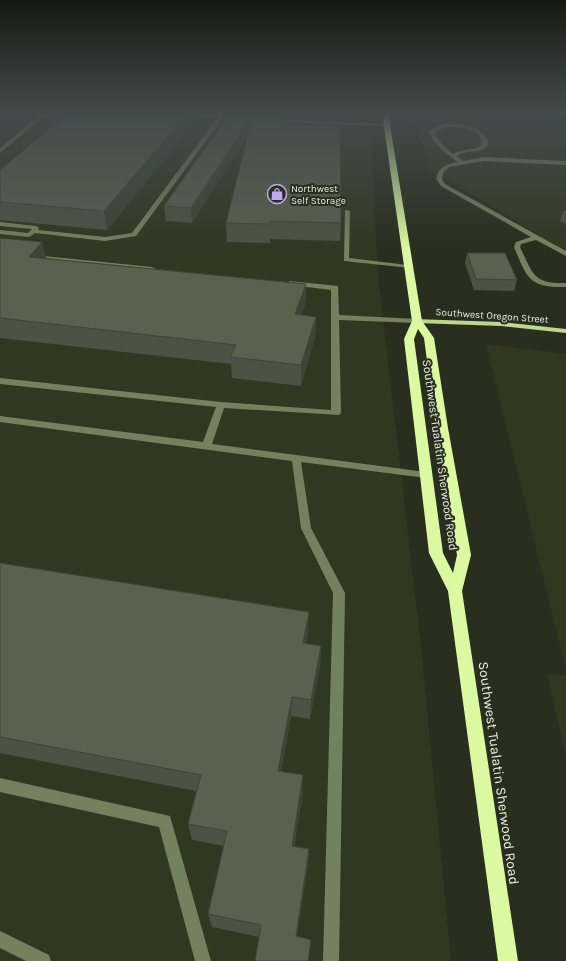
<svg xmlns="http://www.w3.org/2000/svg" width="566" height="961" viewBox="0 0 566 961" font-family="Karla,sans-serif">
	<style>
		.built { fill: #313822 }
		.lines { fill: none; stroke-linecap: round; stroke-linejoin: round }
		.minor { fill: #75815e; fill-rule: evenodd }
		.major { fill: #bed78e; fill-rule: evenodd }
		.highway { fill: #dbf9a1; fill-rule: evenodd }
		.wall { fill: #4d5344 }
		.shaded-wall { fill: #3f4437 }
		.building { fill: #5a614f; stroke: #3f4437 }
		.labels { text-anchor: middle; stroke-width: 4; stroke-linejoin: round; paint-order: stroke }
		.far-poi-label { font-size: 10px; fill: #eaeee4; stroke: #292e1e; text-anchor: start }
		.far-street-label { font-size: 10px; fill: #eaeee4; stroke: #292e1e }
		.street-label { font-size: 12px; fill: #eaeee4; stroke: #292e1e }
		.near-street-label { font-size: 14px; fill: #eaeee4; stroke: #292e1e }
	</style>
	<rect width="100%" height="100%" fill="#292e1e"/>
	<!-- built -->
	<path class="built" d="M0 113H237L231 121 359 129 371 134 378 276 421 646 451 961H0Z
		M238 113 367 114 364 117 357 119H325Z
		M411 113H566V251L430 170Z
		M486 344 566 354V669Z
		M547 674 566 675V758Z"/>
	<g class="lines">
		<!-- minor -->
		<path class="minor" d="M43 113H48L0 153V148Z
			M175 113H204L321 122 387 124 389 125 387 126 321 124 223 118 136 236 105 241 35 233 29 237 0 234V230L28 233 32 229 0 226V222L36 226 39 228 38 230 105 237 132 233 218 117Z
			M544 113 566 114V116L546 114Z
			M446 124C462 124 479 125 488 140L487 147C478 154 465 149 457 156L463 161 484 157 566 161V165L484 161 449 167 443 173 442 179 445 184 566 251V256L536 240 521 244 520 247C533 274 533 284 566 283V287C529 288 527 278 514 247L516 242 531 237 441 186 436 179C438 167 447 164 458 162 447 154 432 145 429 131L436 127ZM446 127C460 127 484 127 481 146 472 151 462 148 453 154 446 148 437 141 435 132Z
			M345 210 350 211 349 258 408 265 410 266V268L344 261Z
			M33 255 152 267 156 269 152 271 31 258 30 257Z
			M289 281 338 286 339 315 417 319 421 321 417 323 339 320 341 413 339 415 224 408 212 444 426 472 431 475 426 478 301 462 311 528 345 593 339 961H323L333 593 301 528 292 461 0 422V416L203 442 216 407 0 384V378L221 402 331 410V290L292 285H289Z
			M0 778 170 816 211 961H195L159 827 0 792Z
			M0 931 49 955 51 961H26L0 948Z"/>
		<!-- major -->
		<path class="major" d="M414 319 501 322 566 329V333L501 326 417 323 413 321Z"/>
		<!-- highway -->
		<path class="highway" d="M382 113H388L422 321 434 338 448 428 471 555 462 591 518 961H498L448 591 429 553 404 339 412 321ZM418 329 424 338 436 428 457 555 453 573 443 553 414 339Z"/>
	</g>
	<!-- wall -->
	<path class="wall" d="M251 113V123L288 113V125L341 223 340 241 270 239V243L227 242 226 223 250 126 245 134V139L192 223 166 221 164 206Z
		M199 117 107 230 0 220V170Z
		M566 210V224L560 221 563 211Z
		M0 238 46 258 306 284 305 304 301 315 316 317 315 337 301 386 232 378 231 364 0 338Z
		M467 253 517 280 514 291 474 290 465 263Z
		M0 563 308 632 306 644 321 646 320 666 310 719 291 716 281 771 303 775V792L294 846 309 849 308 864 297 936 259 937 212 927 208 914 224 846 192 840 188 824 196 791 0 753Z"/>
	<!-- shaded-wall -->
	<path class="shaded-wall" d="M188 113H199V117L107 230 104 211Z
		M250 113H251V125L245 134V139L192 223 191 208Z
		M287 113H288V127L280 125Z
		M42 242 47 261 29 257Z
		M306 284 305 304 295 335V314Z
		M316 317 315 337 301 386V365Z
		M309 612 308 632 302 663 303 643Z
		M321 646 320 666 310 719 311 700Z
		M292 697 291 716 278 788V771Z
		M303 775V792L291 861 292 846Z
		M309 849 308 864 295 948 296 936Z"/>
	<!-- building -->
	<path class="building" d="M68 113H188L104 211 0 202V170Z
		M230 113H250L243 123 245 126 191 208 164 206Z
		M257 113H287L280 125 340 126 341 223 270 221V224L226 223 251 122Z
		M0 238 42 242 29 257 306 284 295 314 316 317 301 365 230 357 236 345 0 318Z
		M467 253H505L517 280 476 279Z
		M0 563 309 612 303 643 321 646 311 700 292 697 278 771 303 775 292 846 309 849 296 936 311 940 308 961H255L261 925 208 914 227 831 188 824 201 775 0 737Z"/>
	<!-- sky -->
	<linearGradient id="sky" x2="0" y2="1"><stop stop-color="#171910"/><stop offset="0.46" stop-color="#434c4c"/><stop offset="1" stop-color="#434c4c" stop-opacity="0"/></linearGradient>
	<rect width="566" height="248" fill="url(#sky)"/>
	<!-- icons -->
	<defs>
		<g id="shop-ring" transform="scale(1)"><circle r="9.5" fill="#292e1e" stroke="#c4a7f1" stroke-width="1.5"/><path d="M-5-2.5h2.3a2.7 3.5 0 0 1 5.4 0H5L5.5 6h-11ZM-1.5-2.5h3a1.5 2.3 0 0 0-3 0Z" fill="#c4a7f1"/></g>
	</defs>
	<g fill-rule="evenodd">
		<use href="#shop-ring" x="277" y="194"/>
	</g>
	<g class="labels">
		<!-- far-poi labels -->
		<g class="far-poi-label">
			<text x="291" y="192">Northwest<tspan x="291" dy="12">Self Storage</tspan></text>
		</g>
		<!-- far-street labels -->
		<g class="far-street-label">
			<text transform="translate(492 315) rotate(4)" y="4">Southwest Oregon Street</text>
		</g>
		<!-- street labels -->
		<g class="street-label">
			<text transform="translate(440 455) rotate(82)" y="4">Southwest Tualatin Sherwood Road</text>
		</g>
		<!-- near-street labels -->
		<g class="near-street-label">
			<text transform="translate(499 773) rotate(82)" y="5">Southwest Tualatin Sherwood Road</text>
		</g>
	</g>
</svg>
